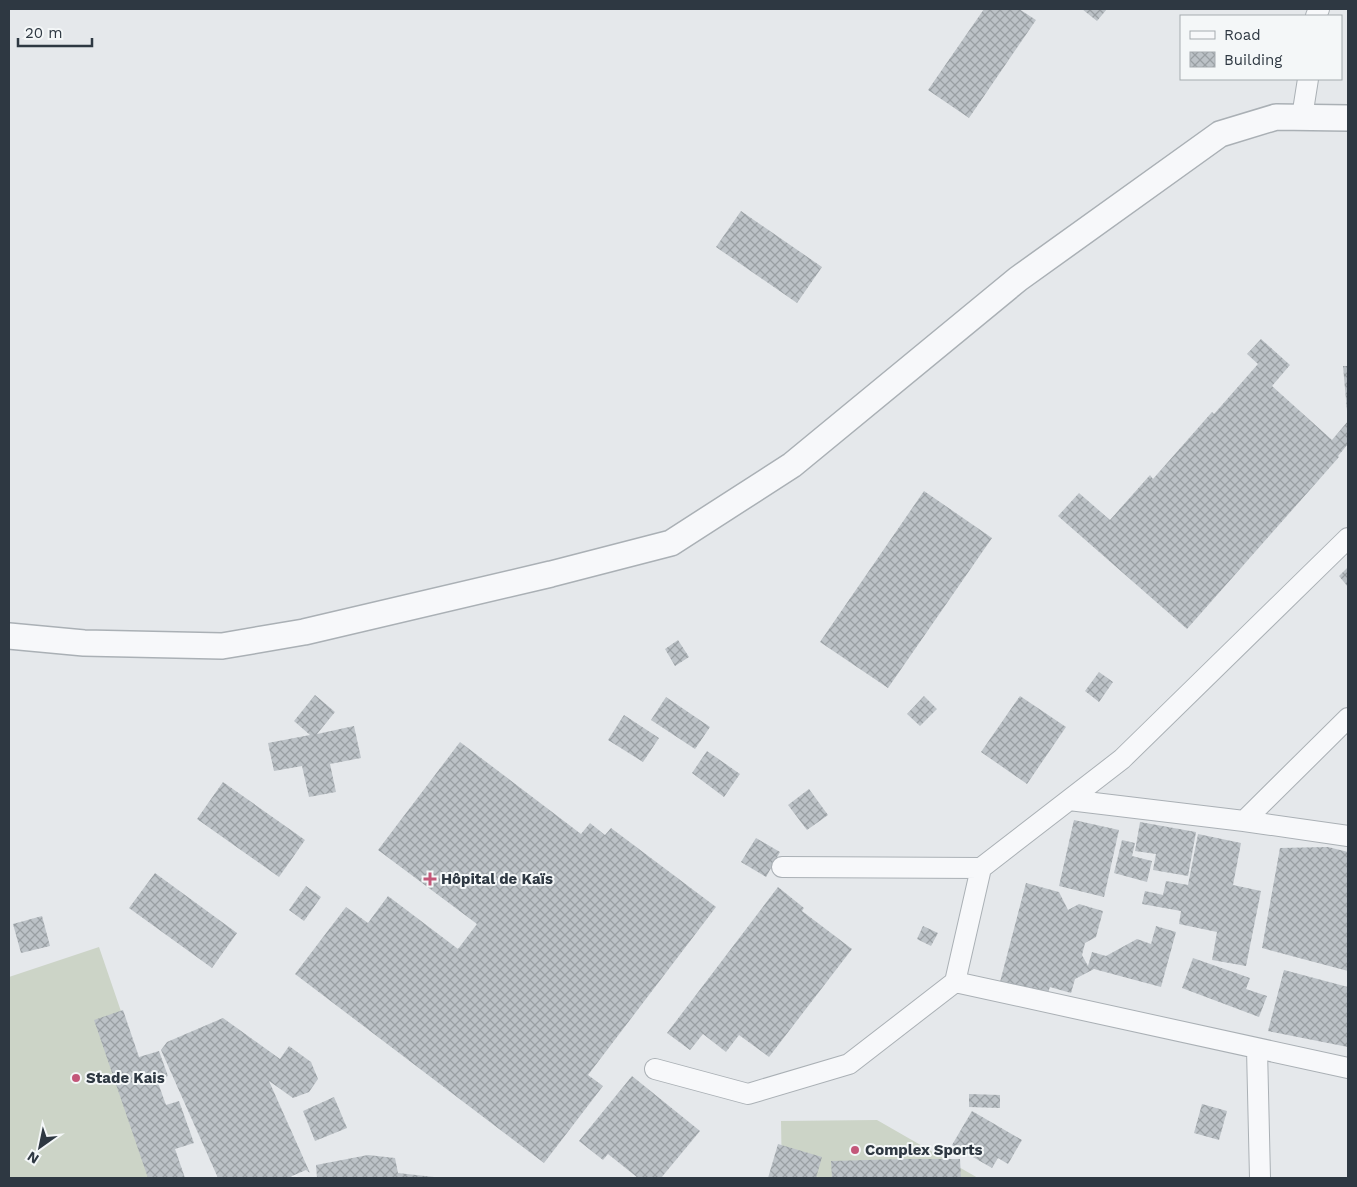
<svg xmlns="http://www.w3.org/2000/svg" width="1357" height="1187" viewBox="0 0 1357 1187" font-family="'Work Sans',sans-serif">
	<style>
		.pitch { fill: #ccd4c7 }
		.building { fill: url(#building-cross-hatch) }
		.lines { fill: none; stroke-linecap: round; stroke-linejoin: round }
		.minor-casing { stroke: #aab0b5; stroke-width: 22 }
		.tertiary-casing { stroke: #aab0b5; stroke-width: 28 }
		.minor { stroke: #f7f8fa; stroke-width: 20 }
		.tertiary { stroke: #f7f8fa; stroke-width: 25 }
		.poi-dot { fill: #c35779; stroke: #f4f7f8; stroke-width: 2 }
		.labels { text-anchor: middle; stroke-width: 4; stroke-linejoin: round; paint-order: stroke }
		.poi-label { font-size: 15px; font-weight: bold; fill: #2e3842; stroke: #f4f7f8; text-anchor: start }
	</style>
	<defs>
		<pattern id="building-cross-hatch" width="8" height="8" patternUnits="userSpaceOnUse" patternTransform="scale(1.25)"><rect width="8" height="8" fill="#bcc2c7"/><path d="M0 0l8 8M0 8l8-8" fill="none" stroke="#999fa3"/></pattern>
	</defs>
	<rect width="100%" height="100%" fill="#e5e8eb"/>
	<!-- pitch -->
	<path class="pitch" d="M99 947 178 1178H9V977Z
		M877 1120 978 1178H782L781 1121Z"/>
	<!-- building -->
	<path class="building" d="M984 9H1019L1036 20 969 118 928 90Z
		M1082 9H1107L1097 21Z
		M741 211 822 267 797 303 716 247Z
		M1261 339 1290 365 1272 386 1332 440 1348 421V444L1338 456 1339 457 1187 629 1058 516 1079 493 1110 520 1150 475 1153 479 1212 412 1214 414 1258 364 1247 354Z
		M1343 366H1348V410L1347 411Z
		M924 491 992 538 888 688 820 642Z
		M1348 567V587L1339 576Z
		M678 640 689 657 675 666 665 649Z
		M1099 672 1113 682 1099 702 1085 691Z
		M315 695 335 712 317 734 354 726 361 758 330 764 336 792 309 797 302 766 274 771 268 743 310 735 294 721Z
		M924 696 937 709 920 726 907 714Z
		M1020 696 1066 727 1027 784 981 752Z
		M666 697 710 727 695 749 651 720Z
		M624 715 659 738 643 762 608 740Z
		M460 742 581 834 590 823 605 835 611 828 716 907 588 1075 603 1086 544 1163 295 974 346 907 368 923 388 896 458 949 477 924 378 850Z
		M707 751 740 774 724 797 692 773Z
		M223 782 305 840 279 877 197 819Z
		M809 789 828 815 807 830 788 805Z
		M1074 820 1119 830 1104 897 1059 886Z
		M1140 822 1196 832 1188 876 1153 870 1156 854 1135 851Z
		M1198 834 1241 843 1233 885 1261 891 1246 966 1212 960 1217 932 1179 924 1181 911 1142 904 1145 891 1163 895 1166 881 1188 885Z
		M756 838 780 852 766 877 741 862Z
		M1122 840 1135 843 1132 856 1152 861 1147 882 1114 873Z
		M1328 847 1348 852V971L1262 948 1280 848Z
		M155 873 237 933 212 968 129 908Z
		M1026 883 1059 892 1068 910 1079 904 1103 911 1096 937 1085 943 1082 955 1088 966 1092 952 1106 956 1137 939 1151 944 1156 926 1176 932 1161 987 1094 969 1075 979 1071 993 1050 987 1047 995 1000 982Z
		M306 886 321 897 304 921 289 910Z
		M778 887 804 908 802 911 852 949 769 1057 739 1035 726 1052 703 1034 690 1050 667 1033Z
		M42 916 50 946 21 953 13 924Z
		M923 926 938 933 931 946 917 939Z
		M1193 958 1250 978 1246 989 1267 996 1259 1017 1182 988Z
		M1284 970 1348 987V1047L1268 1031Z
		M123 1010 139 1057 159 1051 168 1076 157 1080 166 1105 179 1101 194 1143 175 1149 185 1178H148L94 1020Z
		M223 1018 280 1059 289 1046 311 1062 318 1079 309 1092 293 1098 269 1081 310 1173 306 1170 292 1176 290 1178H218L161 1050 167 1042Z
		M632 1076 700 1131 661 1178H638L608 1154 603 1160 579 1141Z
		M969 1094 1000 1095V1108L969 1107Z
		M334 1097 347 1128 315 1141 303 1111Z
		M1202 1104 1227 1111 1219 1140 1194 1133Z
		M972 1111 1022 1140 1008 1164 998 1158 992 1168 952 1145Z
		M778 1144 822 1157 816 1178H768Z
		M368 1155 395 1158 398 1173 434 1177V1178H317L316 1165Z
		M902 1159H960L961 1178H832L831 1161Z"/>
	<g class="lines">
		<!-- minor casing -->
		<g class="minor-casing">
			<path id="minor" d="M1316 16 1319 9
				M1302 117 1308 79
				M1069 800 1244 821 1348 836
				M1244 821 1348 718
				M782 867 981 868 1122 759 1348 538
				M955 982 1348 1068
				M1257 1049 1260 1178
				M655 1069 748 1094 849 1064 955 982 981 868"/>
		</g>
		<!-- tertiary casing -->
		<g class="tertiary-casing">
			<path id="tertiary" d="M9 636 84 643 222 646 304 632 551 574 671 543 792 465 1018 279 1220 134 1276 117 1348 118"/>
		</g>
		<!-- minor -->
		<use href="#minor" class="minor"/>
		<!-- tertiary -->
		<use href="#tertiary" class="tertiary"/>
	</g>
	<!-- markers -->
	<g class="poi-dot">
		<path d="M427.5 871.5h5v5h5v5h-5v5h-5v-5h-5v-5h5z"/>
		<circle cx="76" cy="1078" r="5"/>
		<circle cx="855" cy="1150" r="5"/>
	</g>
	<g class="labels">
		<!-- poi labels -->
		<g class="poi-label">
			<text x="441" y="884">Hôpital de Kaïs</text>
			<text x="86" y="1083">Stade Kais</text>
			<text x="865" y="1155">Complex Sports</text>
		</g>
	</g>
	<!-- border -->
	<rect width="1357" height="1187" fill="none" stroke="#2e3842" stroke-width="20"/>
	<!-- legend -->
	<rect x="1180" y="15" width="162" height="65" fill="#f4f7f8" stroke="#a5abaf"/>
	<rect x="1190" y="31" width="25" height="8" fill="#f7f8fa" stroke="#a5abaf"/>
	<text x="1224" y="40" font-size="15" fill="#2e3842">Road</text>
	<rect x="1190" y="52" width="25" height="15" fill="url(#building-cross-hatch)" stroke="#a5abaf"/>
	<text x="1224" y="65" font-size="15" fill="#2e3842">Building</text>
	<!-- north arrow -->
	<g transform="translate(40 1147) rotate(213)" stroke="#f4f7f8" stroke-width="4" paint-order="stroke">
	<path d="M0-4L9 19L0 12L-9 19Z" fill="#2e3842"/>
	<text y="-8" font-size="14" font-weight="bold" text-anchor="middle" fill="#2e3842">N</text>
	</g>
	<!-- scale -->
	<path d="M18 38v8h74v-8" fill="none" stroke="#2e3842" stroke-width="2.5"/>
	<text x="25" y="38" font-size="15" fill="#2e3842" stroke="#f4f7f8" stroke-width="4" paint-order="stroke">20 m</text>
</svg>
